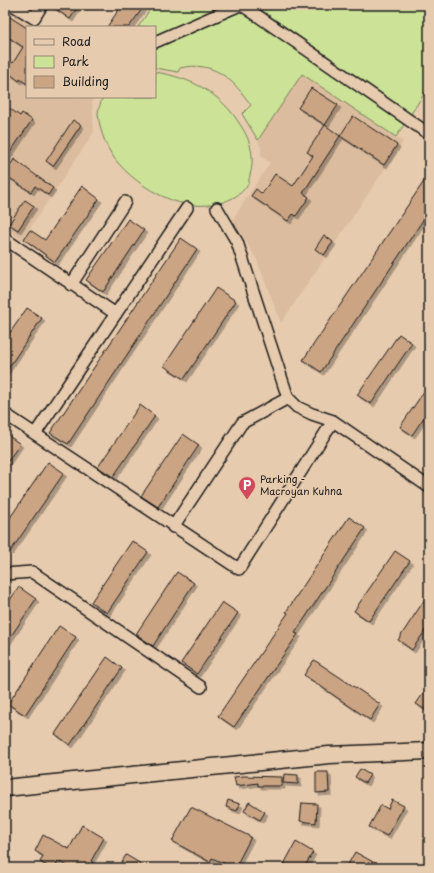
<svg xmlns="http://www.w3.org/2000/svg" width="434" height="873" viewBox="0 0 434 873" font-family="'Playpen Sans',sans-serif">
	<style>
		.built { fill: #dbbc9e }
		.green { fill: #cce297; stroke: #747f5a }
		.building { fill: #cba483; stroke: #1c1c1c; filter: url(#shadow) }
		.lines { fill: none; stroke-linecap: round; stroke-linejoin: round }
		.street-casing { stroke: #1c1c1c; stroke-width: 14 }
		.secondary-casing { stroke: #1c1c1c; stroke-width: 19 }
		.street { stroke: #e7cbae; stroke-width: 11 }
		.secondary { stroke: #e7cbae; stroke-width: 16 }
		.labels { text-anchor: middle; stroke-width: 3.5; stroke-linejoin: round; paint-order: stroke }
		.poi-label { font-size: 10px; fill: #1c1c1c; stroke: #e7cbae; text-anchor: start }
	</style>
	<defs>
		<filter id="shadow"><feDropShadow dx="3" dy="3" stdDeviation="0" flood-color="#0004"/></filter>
	</defs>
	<rect width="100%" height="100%" fill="#e7cbae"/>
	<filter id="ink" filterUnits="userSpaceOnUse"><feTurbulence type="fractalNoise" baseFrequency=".025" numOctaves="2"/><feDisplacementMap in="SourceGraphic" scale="8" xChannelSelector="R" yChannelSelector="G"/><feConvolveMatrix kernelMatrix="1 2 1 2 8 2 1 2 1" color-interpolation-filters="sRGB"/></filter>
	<g filter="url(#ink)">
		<!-- built -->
		<path class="built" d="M5 5 41 27H27V97H92L94 132 22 240 5 228Z
			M302 74 403 142 281 323 256 258 232 220 270 163 261 156V148L258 140Z"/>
		<!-- green -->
		<path class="green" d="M153 5H429V86L396 137 302 74 258 140 242 114 251 105C233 80 215 60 180 68L178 72 155 68V27H138Z
			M155 72C192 78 221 93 241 126 251 141 255 158 250 175 249 178 249 183 247 186 231 207 197 209 174 201 154 194 133 180 119 164 107 151 100 132 98 114 98 109 101 102 103 97H155Z"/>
		<!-- building -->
		<path class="building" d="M50 5H79L70 19Z
			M122 5H145L129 27H107Z
			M5 14 27 28V84L20 79 19 81 5 70V68L10 61 13 63 23 47 5 35Z
			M311 88 338 105 325 125 340 136 303 193 309 197 296 216 293 214 288 221 251 196 256 189 262 194 275 174 293 186 313 156 307 152 325 125 298 108Z
			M5 105 20 116 22 113 32 120 5 160Z
			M353 116 397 145 384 165 340 136Z
			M73 120 81 125 53 166 46 161Z
			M14 159 53 188 48 195 35 186 31 192 5 175Z
			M429 174V211L321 372 303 360Z
			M82 186 99 199 55 262 24 239 30 230 45 240Z
			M25 200 34 206 18 230 9 224Z
			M128 219 144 230 103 292 86 280Z
			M324 235 333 242 324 255 315 249Z
			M181 238 197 249 68 444 50 433Z
			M216 288 236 301 184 379 164 366Z
			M27 308 42 318 5 373V340Z
			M399 334 412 343 371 404 357 395Z
			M429 384V410L412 435 400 427Z
			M140 405 155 416 113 477 98 467Z
			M5 433 20 444 5 465Z
			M183 434 199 445 158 507 141 496Z
			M48 462 64 473 10 552 5 548V525Z
			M349 517 365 528 295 633 298 634 234 727 218 716 288 613 286 612Z
			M132 541 148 552 107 613 91 602Z
			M395 551 410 561 369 621 354 611Z
			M177 572 194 583 153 646 136 634Z
			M19 587 36 599 5 645V607Z
			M429 593V625L412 650 398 640Z
			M222 602 238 613 197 674 181 663Z
			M59 626 76 637 25 715 8 704Z
			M107 657 122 668 70 745 55 734Z
			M314 660 380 704 370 720 304 675Z
			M429 685V712L416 704Z
			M360 769 370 775 365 783 355 777Z
			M316 772H328L329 792 316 793Z
			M284 774 298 775V784L283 783Z
			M244 776 282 777V786H258V783L236 786 234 777Z
			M228 800 240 804 237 811 226 807Z
			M392 800 404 806 387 836 369 827 381 805 388 809Z
			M249 802 265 812 260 820 244 811Z
			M302 803 317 804 316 823 300 821Z
			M191 807 251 837 235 868 212 858 210 862 172 841Z
			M82 825 104 838 91 861 93 862 90 868H71L58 861 55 868H51L40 862 43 856 35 851 43 835 69 849Z
			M296 842 313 852 304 868H282Z
			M355 852 375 863 372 868H346Z
			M126 855 148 868H118Z"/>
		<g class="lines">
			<!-- street casing -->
			<g class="street-casing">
				<path id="street" d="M13 5 34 18 42 5
					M242 5 429 134
					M155 42 240 5
					M217 208 237 242 288 398 297 407 312 414 333 421 429 487
					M5 239 116 314
					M71 285 125 202
					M5 414 239 569 333 421
					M35 434 187 208
					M173 527 242 423 288 398
					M5 574 32 572 201 687"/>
			</g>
			<!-- secondary casing -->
			<g class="secondary-casing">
				<path id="secondary" d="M5 788 329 755 429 751"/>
			</g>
			<!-- street -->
			<use href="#street" class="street"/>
			<!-- secondary -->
			<use href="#secondary" class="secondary"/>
		</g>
	</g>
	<!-- icons -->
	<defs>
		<g id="parking-pin" transform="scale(0.9)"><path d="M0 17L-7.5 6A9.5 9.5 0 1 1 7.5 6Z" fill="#d1495b" stroke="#e7cbae"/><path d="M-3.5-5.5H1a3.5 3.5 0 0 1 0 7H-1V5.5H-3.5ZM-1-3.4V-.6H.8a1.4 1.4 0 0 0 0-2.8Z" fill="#fff"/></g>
	</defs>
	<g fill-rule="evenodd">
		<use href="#parking-pin" x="247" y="485"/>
	</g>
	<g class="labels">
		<!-- poi labels -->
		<g class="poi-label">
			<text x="260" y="483">Parking -<tspan x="260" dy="12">Macroyan Kuhna</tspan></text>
		</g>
	</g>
	<!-- margin -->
	<rect width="434" height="873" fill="none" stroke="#e7cbae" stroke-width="20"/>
	<rect x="10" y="10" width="414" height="853" fill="none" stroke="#1c1c1c" stroke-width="1.5" filter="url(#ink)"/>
	<!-- legend -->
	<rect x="26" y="26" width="130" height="72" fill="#e7cbae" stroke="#968574"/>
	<rect x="34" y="39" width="20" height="6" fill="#e7cbae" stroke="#968574"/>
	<text x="62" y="46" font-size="12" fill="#1c1c1c">Road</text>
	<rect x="34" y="56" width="20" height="12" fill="#cce297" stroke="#968574"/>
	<text x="62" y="66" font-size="12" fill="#1c1c1c">Park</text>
	<rect x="34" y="76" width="20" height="12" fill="#cba483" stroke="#968574"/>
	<text x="62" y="86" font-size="12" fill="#1c1c1c">Building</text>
</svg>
